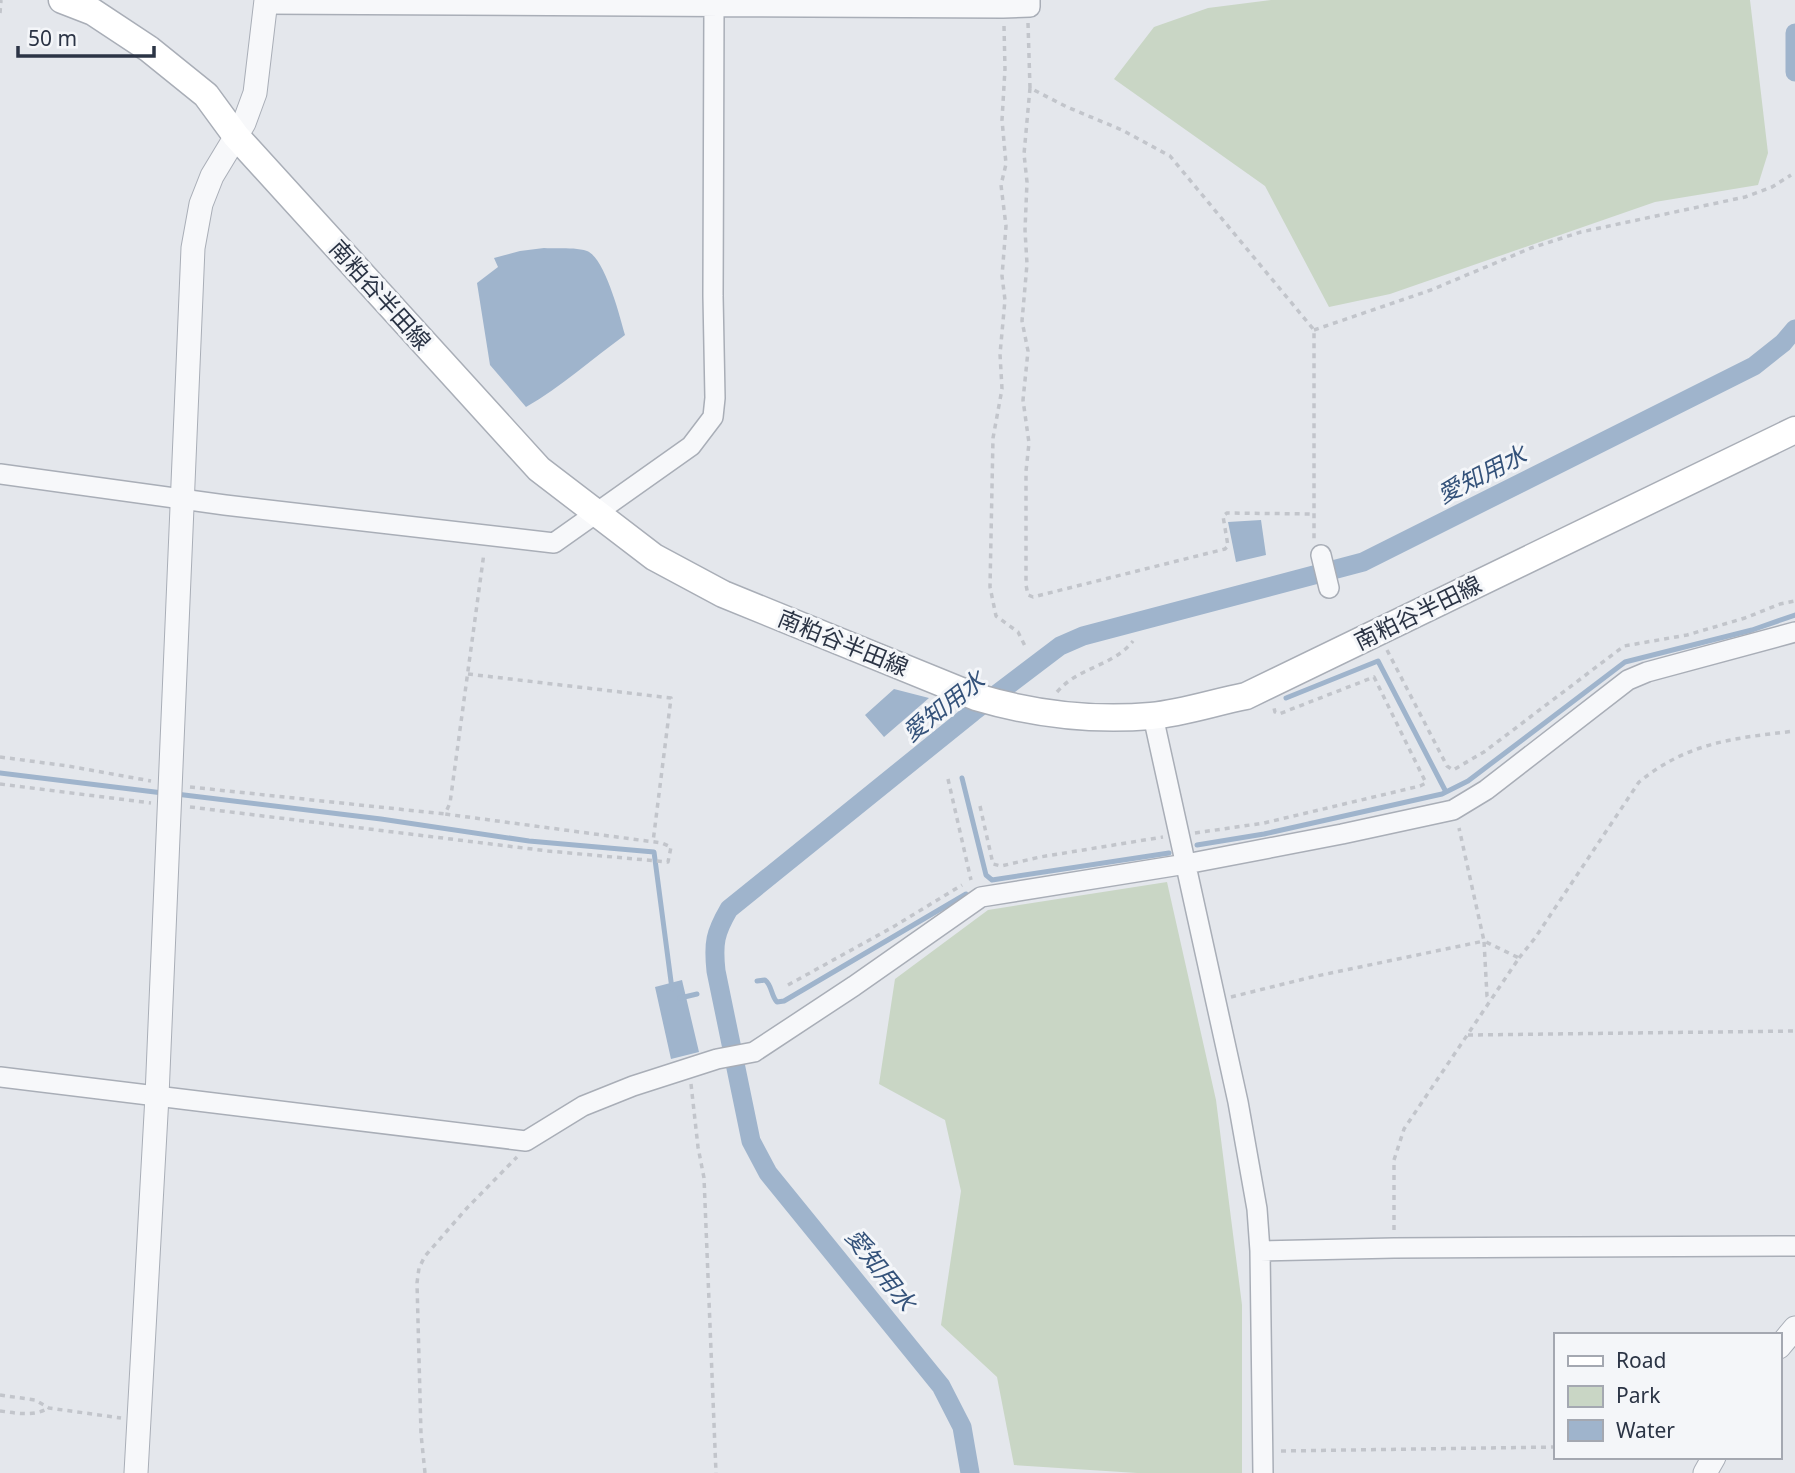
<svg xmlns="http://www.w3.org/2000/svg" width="1795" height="1473" viewBox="0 0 1795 1473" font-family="'Noto Sans','Noto Sans JP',sans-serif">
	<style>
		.green { fill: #c9d6c5 }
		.water { fill: #9fb4cc }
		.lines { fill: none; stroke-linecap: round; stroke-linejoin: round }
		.stream { stroke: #9fb4cc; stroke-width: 5 }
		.canal { stroke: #9fb4cc; stroke-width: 19 }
		.minor-casing { stroke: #a9aeb7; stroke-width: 22 }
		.tertiary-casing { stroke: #a9aeb7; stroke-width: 25 }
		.secondary-casing { stroke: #a9aeb7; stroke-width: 29 }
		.path { stroke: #c2c5cb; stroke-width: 3.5; stroke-dasharray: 5 5; stroke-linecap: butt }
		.minor { stroke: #f7f8fa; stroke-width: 19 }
		.tertiary { stroke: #f7f8fa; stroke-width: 23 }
		.secondary { stroke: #fff; stroke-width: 26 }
		.labels { text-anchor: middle; stroke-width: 6; stroke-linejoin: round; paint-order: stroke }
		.street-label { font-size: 23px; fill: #2b3445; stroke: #f4f6f9 }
		.water-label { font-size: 24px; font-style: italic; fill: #34527a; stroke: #f4f6f9 }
	</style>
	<rect width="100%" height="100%" fill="#e4e7ec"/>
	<!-- green -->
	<path class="green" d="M1271 0H1750L1768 153 1758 185 1655 202 1390 294 1329 307 1265 186 1114 79 1154 27 1208 8Z
		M1167 882 1216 1100 1242 1305V1473H1137L1014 1465 997 1377 941 1325 961 1191 945 1120 879 1084 895 979 988 910Z"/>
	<!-- water -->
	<path class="water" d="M544 248C557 249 575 247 587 251 605 258 620 317 625 335 592 359 561 387 526 407L490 365 477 283 498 267 494 258 520 251Z
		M1261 520 1266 555 1236 562 1228 522Z
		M894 689 929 698 884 737 865 715Z
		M682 980 699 1052 671 1059 655 987Z"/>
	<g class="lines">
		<!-- stream -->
		<path class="stream" d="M1286 698 1378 661 1446 792
			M0 773 163 793
			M962 778 986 875 992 880 1169 853
			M176 794 381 819 529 841 654 852 672 989
			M1197 845 1264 834 1442 794 1468 781 1625 662 1752 630 1795 615
			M757 981 765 980C772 985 771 996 777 1002L784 1001 966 894
			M680 998 697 994"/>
		<!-- canal -->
		<path class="canal" d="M1795 33V72
			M970 1473 962 1427 941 1386 768 1173 751 1141 716 971C713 943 715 933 729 909L973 712 1060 646 1083 636 1363 562 1754 366 1783 343 1795 329"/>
		<!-- minor casing -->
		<g class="minor-casing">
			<path id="minor" d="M266 4 1003 8 1030 7V0
				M0 474 225 505 554 543 691 446 713 417 715 398 713 296 714 6
				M1321 555 1329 588
				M1153 716 1238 1102 1257 1209 1260 1251 1263 1473
				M0 1077 526 1141 583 1106 633 1086 717 1059 754 1052 854 986 981 897 1186 864 1342 834 1453 810 1486 790 1628 680 1647 672 1795 632
				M1260 1251 1394 1248 1795 1246"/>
		</g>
		<!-- tertiary casing -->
		<g class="tertiary-casing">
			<path id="tertiary" d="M1779 1347 1795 1328
				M136 1473 157 1096 193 248 201 204 212 176 244 123 255 93 266 0
				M1705 1473 1714 1457"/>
		</g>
		<!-- secondary casing -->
		<g class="secondary-casing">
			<path id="secondary" d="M62 0 93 12 149 49 206 95 236 136 539 469 654 557 723 594 976 697C1033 714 1091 721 1151 716 1183 713 1215 702 1246 696L1795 430"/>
		</g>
		<!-- path -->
		<path class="path" d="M0 13 1 0
			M1028 23 1030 88 1067 107 1122 130 1170 156 1314 330V540
			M1004 26 1005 69 1002 120 1006 164 1001 185 1006 226 1002 276 1005 300 1000 354 1002 389 993 438 990 587 996 616 1018 632 1026 648
			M1030 88 1024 154 1027 182 1025 230 1027 264 1022 321 1028 351 1023 400 1029 443 1026 471V585L1028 595 1033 597 1225 549 1228 546 1223 516 1227 513 1313 514
			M1314 330 1431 290 1531 248 1581 232 1745 197 1772 187 1791 175
			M1387 650 1447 766 1453 770 1484 752 1624 646 1687 635 1745 618 1780 604 1795 601
			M468 674 671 698 653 842
			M1057 692C1078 667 1114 666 1133 641
			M0 757 68 766 151 781
			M948 779 971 880
			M0 784 151 803
			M190 787 445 814
			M980 806 993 864 1001 866 1040 857 1163 837
			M190 807 548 851 668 862 671 847 662 843 445 814 450 803 484 553
			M1195 833 1264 823 1420 786 1426 783 1374 677 1279 714 1275 712 1273 704
			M1519 958 1535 938 1639 782C1688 742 1735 738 1795 731
			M788 985 893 927 962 885
			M1231 997 1312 977 1484 941 1487 996 1490 1001
			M1468 1035 1795 1031
			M691 1084 698 1147 704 1178 716 1473
			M1394 1230V1160L1404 1129 1519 958 1484 941 1459 828
			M0 1395 35 1400 49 1408 121 1418
			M0 1411C17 1413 33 1417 49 1408
			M1281 1451 1555 1447
			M425 1473 421 1434 417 1283 419 1268 425 1256 467 1208 517 1157"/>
		<!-- minor -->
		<use href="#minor" class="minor"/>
		<!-- tertiary -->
		<use href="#tertiary" class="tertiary"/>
		<!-- secondary -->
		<use href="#secondary" class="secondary"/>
	</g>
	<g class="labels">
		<!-- street labels -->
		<g class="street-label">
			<text transform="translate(380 295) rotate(48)" y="8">南粕谷半田線</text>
			<text transform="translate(1418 613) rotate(-26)" y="8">南粕谷半田線</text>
			<text transform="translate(843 643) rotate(22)" y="8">南粕谷半田線</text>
		</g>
		<!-- water labels -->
		<g class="water-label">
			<text transform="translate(1482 475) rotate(-27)" y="8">愛知用水</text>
			<text transform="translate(944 707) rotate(-38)" y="8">愛知用水</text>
			<text transform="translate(880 1270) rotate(52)" y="8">愛知用水</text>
		</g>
	</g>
	<!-- legend -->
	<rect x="1554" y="1333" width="228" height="126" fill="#f4f6f9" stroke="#a4a8b1" stroke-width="2"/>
	<rect x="1568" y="1356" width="35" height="10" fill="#ffffff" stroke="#a4a8b1" stroke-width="2"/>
	<text x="1616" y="1368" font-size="21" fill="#2b3445">Road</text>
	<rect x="1568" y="1386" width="35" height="21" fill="#c9d6c5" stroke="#a4a8b1" stroke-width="2"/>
	<text x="1616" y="1403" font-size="21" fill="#2b3445">Park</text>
	<rect x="1568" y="1420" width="35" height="21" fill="#9fb4cc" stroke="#a4a8b1" stroke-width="2"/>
	<text x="1616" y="1438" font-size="21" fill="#2b3445">Water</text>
	<!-- scale -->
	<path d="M18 46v10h136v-10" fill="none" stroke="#2b3445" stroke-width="3.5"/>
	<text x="28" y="46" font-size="21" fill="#2b3445" stroke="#f4f6f9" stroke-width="5" paint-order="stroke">50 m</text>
</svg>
